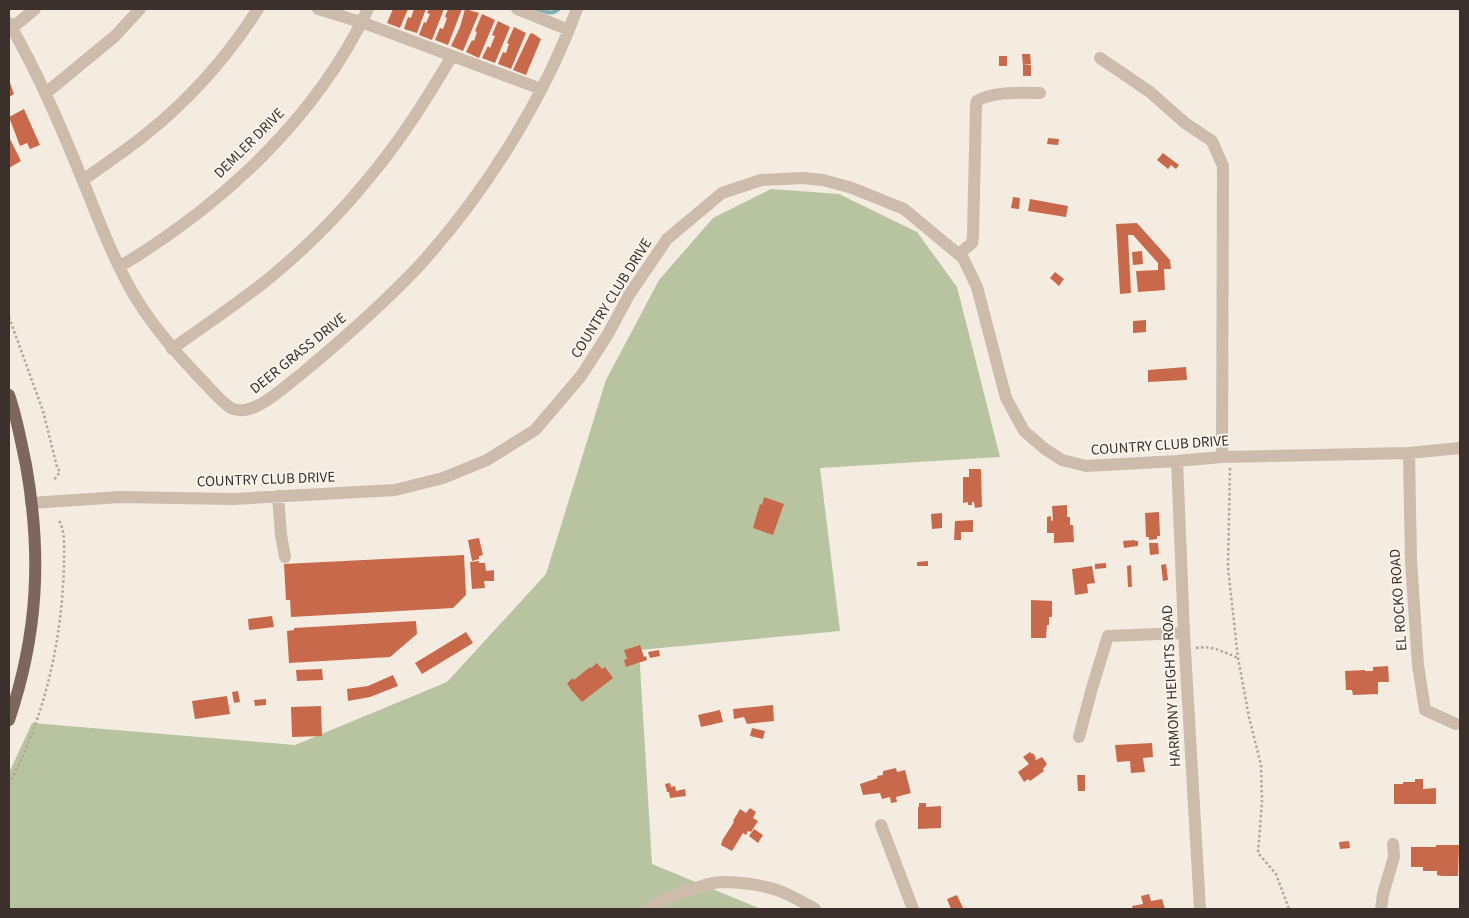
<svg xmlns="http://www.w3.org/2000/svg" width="1469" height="918" viewBox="0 0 1469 918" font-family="'Source Sans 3',sans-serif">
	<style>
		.green { fill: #b8c4a0 }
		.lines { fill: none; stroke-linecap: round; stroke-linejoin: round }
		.stream { stroke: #7fb0b2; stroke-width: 4 }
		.building { fill: #c8694b }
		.path { stroke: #b9a596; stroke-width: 2.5; stroke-dasharray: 2.5 2.5; stroke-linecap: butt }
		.minor { stroke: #cdbbac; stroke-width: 12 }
		.major { stroke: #7d675c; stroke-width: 12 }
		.labels { text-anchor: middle; stroke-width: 4; stroke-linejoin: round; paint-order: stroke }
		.street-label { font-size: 15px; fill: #3b302b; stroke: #fbf5ee }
	</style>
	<rect width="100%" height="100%" fill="#f4ebe1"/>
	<!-- green -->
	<path class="green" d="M771 189 839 194 917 232 957 287 1000 457 820 468 840 631 639 650 652 864 761 909H9V773L32 723 295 745 447 682 546 574 606 380 659 280 713 218Z"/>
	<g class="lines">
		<!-- stream -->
		<path class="stream" d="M537 9C546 12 552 15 559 9"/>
	</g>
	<!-- building -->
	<path class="building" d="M393 9H408L400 28 387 23Z
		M414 9H426L417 33 404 29 408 17 411 18Z
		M429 9H444L432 40 419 35 424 22 426 23 430 14 427 13Z
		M448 9H462L448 45 435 40 440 28 443 29 447 18 445 17Z
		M465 9 479 13 463 51 451 46 460 27Z
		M482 14 495 20 479 58 466 52 472 40 474 41 477 32 475 31Z
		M498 21 510 27 495 63 482 58 488 46 490 48 495 36 492 35Z
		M514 27 526 33 511 69 498 64 503 52 506 53 509 44 507 43Z
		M532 33 541 39 526 75 513 70 530 34Z
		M1022 54H1030L1031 64 1023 65Z
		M999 56H1007V66H999Z
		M1023 65H1031V76H1023Z
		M9 80 14 94 9 97Z
		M24 109 40 145 30 149 27 143 20 146 9 117Z
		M9 137 21 161 9 168Z
		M1048 138 1059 139 1058 145 1047 144Z
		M1163 153 1179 165 1176 169 1171 165 1168 169 1157 160Z
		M1013 197 1020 198 1019 209 1011 208Z
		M1030 199 1068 206 1066 217 1028 211Z
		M1137 223 1170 260 1171 269H1164L1165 290 1138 292 1136 271 1158 270V263L1133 235H1128L1131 293 1120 294 1116 224Z
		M1142 251 1143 264 1133 265 1132 252Z
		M1055 272 1064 279 1059 286 1050 278Z
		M1146 320V332L1133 333V321Z
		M1186 367 1187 380 1148 382V370Z
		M969 469H981L982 507 975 508 974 502H972V505H968V502L963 503V477H969Z
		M764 497 784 504 773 535 753 528 760 504 762 505Z
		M1067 505V517H1070V525H1073L1074 542 1054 543V533H1047V517L1051 516V521L1053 520 1052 506Z
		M1159 512 1160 536H1157V539L1149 540V537H1146L1145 513Z
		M942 513V528L932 529 931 514Z
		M973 520V532H961V540H954L955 521Z
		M479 538 483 555 479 556V559L472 561 468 540Z
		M1135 540V541H1138V546L1124 548 1123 541Z
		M1149 543H1158L1159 554 1150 555Z
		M464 555 466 595 453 608 291 617 290 600H286L284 564Z
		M479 561V563H485L486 571 494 570V581H484L485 588 472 589 470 562Z
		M928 561V566H917V562Z
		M1106 563V568L1095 569V564Z
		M1166 564 1168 580 1163 581 1161 565Z
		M1131 565 1132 587H1128L1127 566Z
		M1092 566 1095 583 1087 584 1088 593 1075 595 1072 569Z
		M1031 600 1052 601V617H1049V625H1047L1046 638H1031Z
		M272 616 274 627 249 630 248 619Z
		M416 621 417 634 390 657 289 663 287 631 294 630V628Z
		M466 632 473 643 422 674 415 663Z
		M640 645 644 657 646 656 647 660 626 667 624 660 627 659 624 650Z
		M659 650 660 656 650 658 648 652Z
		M597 663 602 669 605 667 613 678 582 702 572 691 567 683 573 678 574 680 590 667 591 668Z
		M1388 666 1389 682H1378V694L1353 695 1352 690H1346L1345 671 1365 670V671H1373V667Z
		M322 669 323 680 297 681 296 670Z
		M393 675 398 686 370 697 348 701 347 689 368 686Z
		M238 691 240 702 234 703 232 692Z
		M227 696 230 714 195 719 192 701Z
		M266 699V705L255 706 254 700Z
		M773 705 774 721 747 724 744 717 734 719 733 709Z
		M321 706 322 736 292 737 291 707Z
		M720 710 723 722 701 727 698 715Z
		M752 728 765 731 763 739 750 736Z
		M1152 743 1153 757 1143 758 1145 772 1131 773 1130 761 1117 762 1115 745Z
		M1030 752 1032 754 1033 753 1036 758 1035 759 1036 760 1042 757 1047 764 1043 769 1044 771 1030 781 1028 779 1024 782 1018 772 1029 764 1023 757Z
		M896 768 897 772 905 770 911 793 896 797 897 802 891 803 890 797 882 799 880 793 863 795 860 784 878 778 877 776 883 775V771Z
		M1077 775H1085V791H1078Z
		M1415 779H1423V789L1436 788V804H1394V784H1403V782H1415Z
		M670 783 671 787 675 786 676 791 685 789 686 796 670 798 669 792H667L665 784Z
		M919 803H926V807L941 806V828L918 829V807H919Z
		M750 808 756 812 753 818 758 821 751 832 748 831 746 835 743 833 732 851 721 845 723 839 734 822 733 821 740 809 746 813Z
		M754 829 763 835 758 843 749 836Z
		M1349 841 1350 848 1340 849 1339 842Z
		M1436 845H1459L1458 876H1441L1437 875V871H1423V867H1411V847H1436Z
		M1149 894 1151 901 1162 899 1165 909H1133L1132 906 1143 904 1141 896Z
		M957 895 963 908 951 909 947 899Z"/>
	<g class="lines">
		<!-- path -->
		<path class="path" d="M9 317 43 411 57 467 60 472 54 480
			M1230 468 1228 568 1238 658 1249 717 1261 765 1262 802 1258 853 1276 874 1289 909
			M1196 648C1211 645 1224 652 1238 658
			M9 784C45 717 62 641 64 564 64 551 66 530 58 519"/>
		<!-- minor -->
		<path class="minor" d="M318 9 361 22 541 89
			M517 9 569 30
			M9 23C38 73 61 127 83 181 99 220 113 259 134 295 152 325 175 352 199 377 207 385 222 403 231 408 252 419 284 387 300 375 341 341 381 306 418 267 484 195 543 101 577 9
			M12 28 35 9
			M1100 58 1150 92 1185 123 1212 141 1223 166 1222 457
			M46 93 115 36 140 9
			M83 180C104 165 125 151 145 135 189 100 228 56 258 9
			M959 254 972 243 973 235 976 105 977 101C993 91 1021 93 1040 93
			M119 267C222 205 316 119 368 9
			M172 349C204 326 237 304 267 280 304 250 339 215 369 178 401 140 427 98 452 56
			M1409 453 1411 561 1418 665 1425 710 1456 724
			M1177 461 1184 633 1200 909
			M278 496 281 535 285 557
			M31 503 120 497 233 499 395 490 443 478 487 460 535 430 581 376 608 334 629 295 667 239 722 193 761 180 803 178 823 180 852 188 904 209 963 258 977 287 1006 398 1024 431 1045 449 1062 460 1086 466 1177 461 1222 457 1409 453 1460 448
			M1079 737 1092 688 1108 636 1184 633
			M881 825 913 909
			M649 909C660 900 673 895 687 891 698 887 709 883 720 882 737 882 757 884 774 889 788 893 802 902 815 909
			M1381 909 1383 894 1394 857 1393 844"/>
		<!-- major -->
		<path class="major" d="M9 395C17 418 21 442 26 465 42 555 38 634 9 720"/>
	</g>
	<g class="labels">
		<!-- street labels -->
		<g class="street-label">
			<text transform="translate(249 143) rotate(-45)" y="5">DEMLER DRIVE</text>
			<text transform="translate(611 298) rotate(-58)" y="5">COUNTRY CLUB DRIVE</text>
			<text transform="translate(298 353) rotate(-39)" y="5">DEER GRASS DRIVE</text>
			<text transform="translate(1160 445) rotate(-4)" y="5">COUNTRY CLUB DRIVE</text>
			<text transform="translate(266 479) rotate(-2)" y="5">COUNTRY CLUB DRIVE</text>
			<text transform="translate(1398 600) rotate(-94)" y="5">EL ROCKO ROAD</text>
			<text transform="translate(1171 686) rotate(-93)" y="5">HARMONY HEIGHTS ROAD</text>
		</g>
	</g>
	<!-- border -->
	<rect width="1469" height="918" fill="none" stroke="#3b302b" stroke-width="20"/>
</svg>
